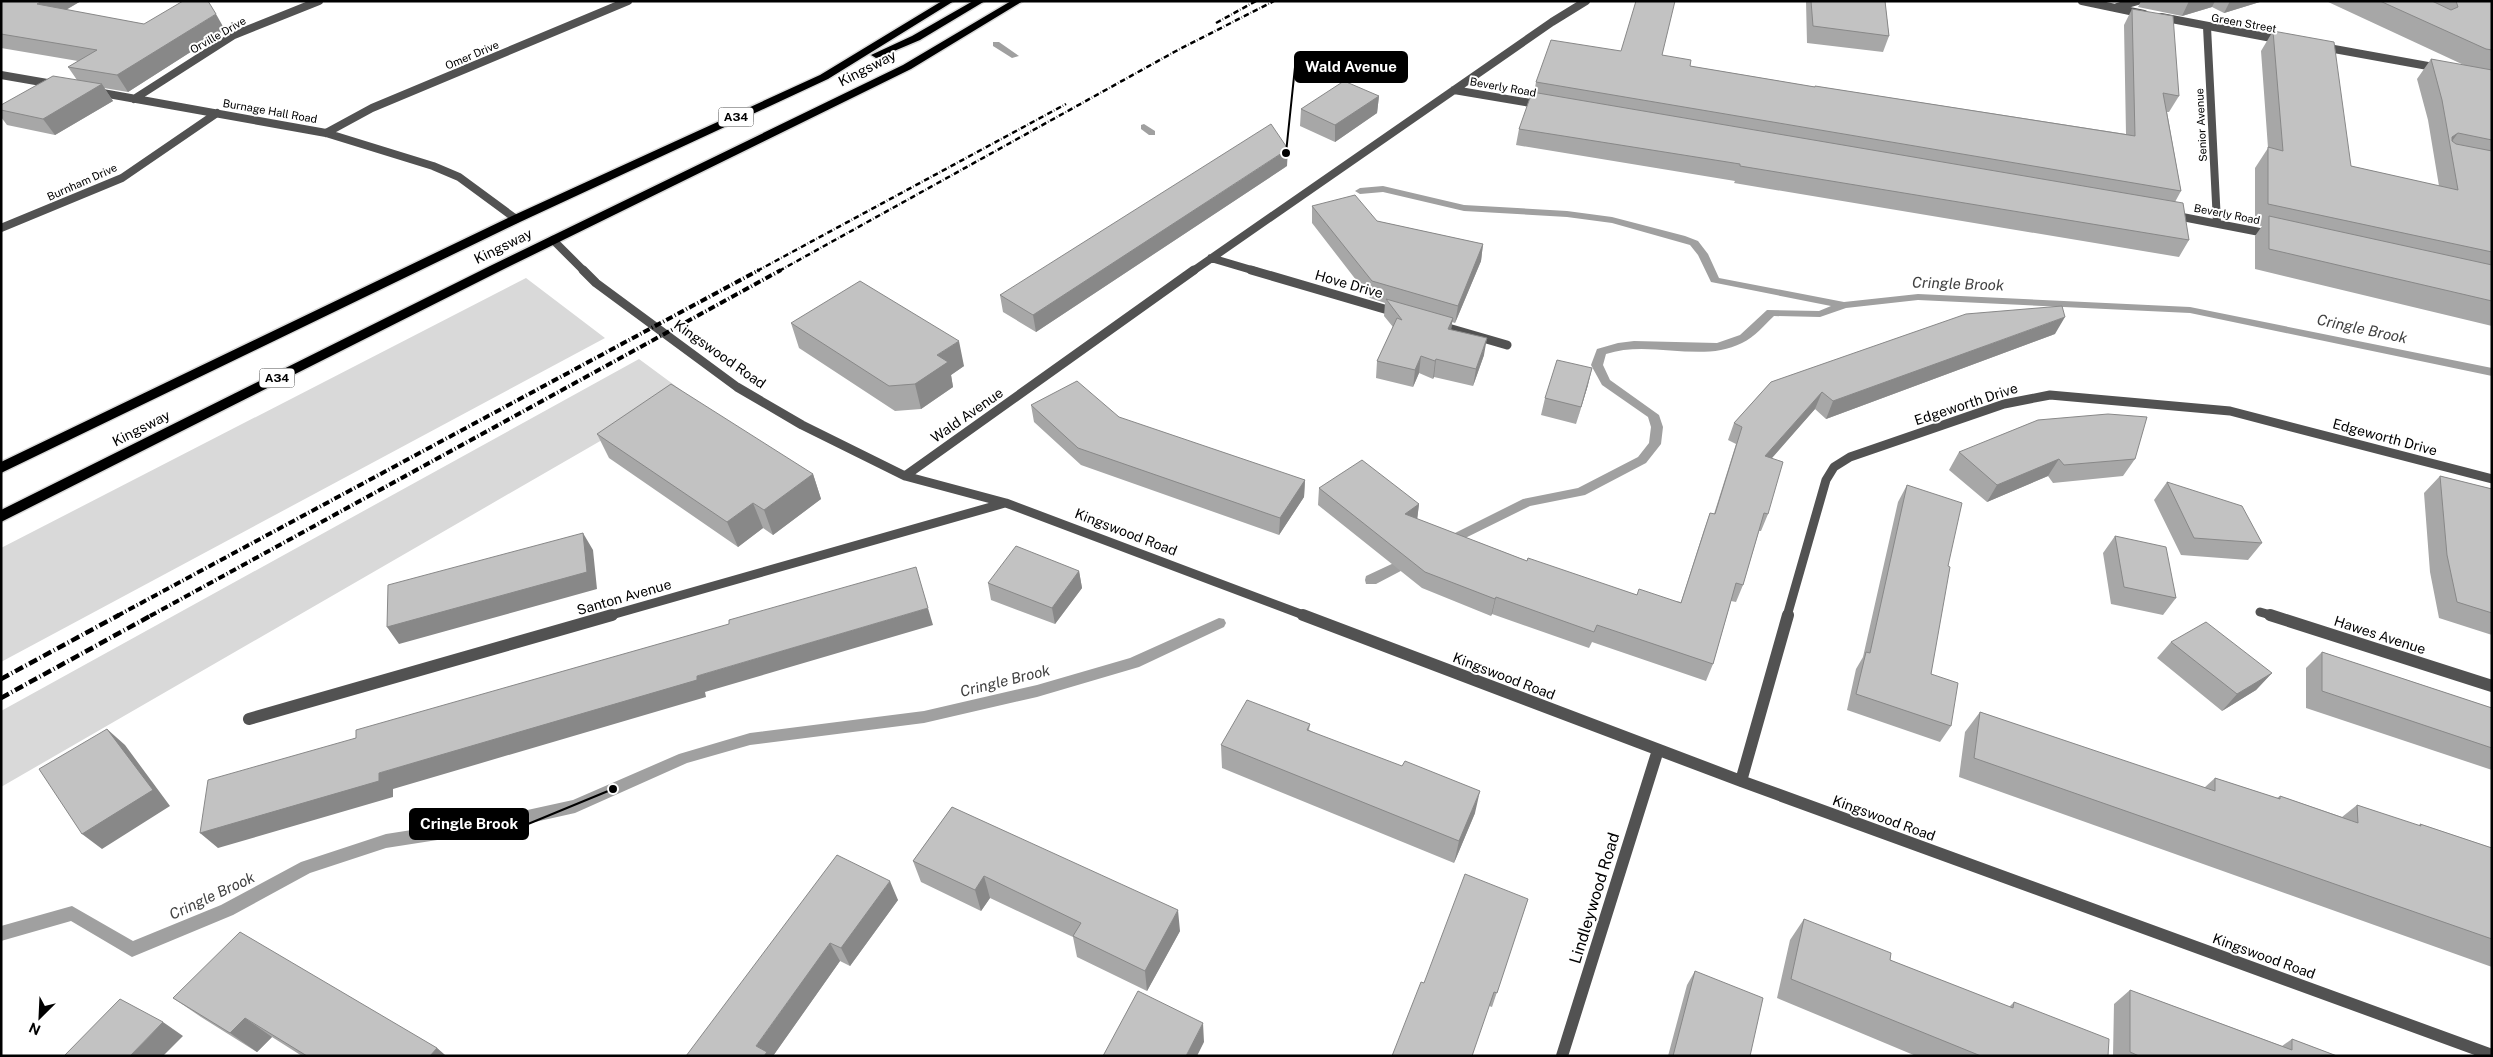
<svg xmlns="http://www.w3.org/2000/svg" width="2493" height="1057" viewBox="0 0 2493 1057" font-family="'Public Sans',sans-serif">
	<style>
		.green { fill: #d9d9d9 }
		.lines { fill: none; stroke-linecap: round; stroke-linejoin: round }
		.stream { fill: #a0a0a0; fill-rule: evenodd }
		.highway-casing { stroke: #dbdbdb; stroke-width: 3 }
		.street-far2 { stroke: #525252; stroke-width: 8 }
		.street-far1 { stroke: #525252; stroke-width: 9 }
		.street { stroke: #525252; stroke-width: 12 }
		.highway { fill: #000; fill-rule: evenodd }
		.rail-far2 { stroke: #000; stroke-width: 2.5; stroke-dasharray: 5.5 2 0.5 2; stroke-linecap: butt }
		.rail-far1 { stroke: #000; stroke-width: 4; stroke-dasharray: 7 2.5 1 2.5; stroke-linecap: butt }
		.rail { stroke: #000; stroke-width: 4.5; stroke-dasharray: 9 3 1 3; stroke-linecap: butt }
		.wall { fill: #a7a7a7 }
		.shaded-wall { fill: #888 }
		.building { fill: #c2c2c2; stroke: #888 }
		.labels { text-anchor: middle; stroke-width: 4; stroke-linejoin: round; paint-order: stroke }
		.far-street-label { font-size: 11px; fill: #000; stroke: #fff }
		.shield { fill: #fff; stroke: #4c4c4c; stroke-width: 1 }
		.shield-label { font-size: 12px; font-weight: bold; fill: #000 }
		.street-label { font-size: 14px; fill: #000; stroke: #fff }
		.water-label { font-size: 15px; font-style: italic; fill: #414141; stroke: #fff }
		.near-street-label { font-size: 16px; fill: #000; stroke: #fff }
		.leader { fill: none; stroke: #000; stroke-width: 2 }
		.callout-dot { fill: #000; stroke: #fff; stroke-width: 2 }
		.callout { fill: #000; stroke: #000; stroke-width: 2 }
		.callout-label { font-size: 15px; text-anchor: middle; font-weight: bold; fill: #fff }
	</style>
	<rect width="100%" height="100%" fill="#fff"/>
	<!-- green -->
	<path class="green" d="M526 278 605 338 1 662V548Z
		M639 359 681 390 673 399 1 787V711Z"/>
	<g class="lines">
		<!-- stream -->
		<path class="stream" d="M993 42H999L1019 56 1012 58 993 46Z
			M1144 124 1155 131V135H1149L1141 129V125Z
			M1383 186 1464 205 1567 211 1612 217 1685 236 1698 241 1708 254 1719 278 1844 302 1918 294 2190 307 2492 368V376L2190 313 1918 300 1846 308 1820 317 1774 316C1764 325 1755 337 1742 343 1701 364 1650 339 1606 354L1603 365 1610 380 1659 415 1663 427 1661 444 1646 463 1585 495 1530 506 1447 547 1443 545 1441 542 1443 539 1523 499 1578 488 1638 457 1649 443 1651 427 1648 417 1602 385 1591 365 1597 349 1618 343 1634 341 1717 343 1740 335 1767 310 1819 311 1831 306 1711 282 1698 255 1690 245 1612 223 1567 217 1464 211 1383 192 1360 194 1355 191 1360 188Z
			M1411 555 1416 557 1417 560 1416 563 1376 584H1366L1365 580 1366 576Z
			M1219 618 1224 619 1226 623 1224 627 1139 667 1037 697 924 723 750 745 687 763 575 813 495 831 386 848 310 873 233 915 132 957 71 921 1 941V926L72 906 133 941 221 905 301 862 386 834 495 817 573 800 679 754 750 733 924 711 1037 685 1130 658Z"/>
		<!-- highway casing -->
		<g class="highway-casing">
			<path id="highway" d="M942 1H954L828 79 520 222 1 473V462L512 216 820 75Z
				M973 1H985L920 40 880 57 876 58 871 55 912 36Z
				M1011 1H1023L911 69 498 272 1 522V510L490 266 903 65Z"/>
		</g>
		<!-- street-far2 -->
		<path class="street-far2" d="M2082 1 2144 14
			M2117 7 2138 1
			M2161 17 2282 40
			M2207 27 2217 222
			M2323 47 2439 68
			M1 75 53 84
			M1454 90 1542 105
			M97 92 326 133 433 166 459 177 516 219
			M134 99 234 35 319 1
			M326 133 372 108 628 1
			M2172 215 2270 234
			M1 228 122 178 217 113
			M553 240 584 271
			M1211 258 1255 271
			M1193 271 1552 22 1586 1"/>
		<!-- street-far1 -->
		<path class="street-far1" d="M583 270 596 283 737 387 802 425 905 476 1006 503 1306 616
			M1251 270 1398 313
			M1438 325 1507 345
			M905 476 1194 270
			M2260 612 2274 616
			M608 616 1005 503
			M1787 616 1826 480 1834 467 1850 457 2004 404 2050 395 2230 411 2492 479"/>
		<!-- street -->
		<path class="street" d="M1303 615 1741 781 2492 1055
			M2270 615 2492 686
			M249 719 612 615
			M1741 781 1788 615
			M1562 1056 1658 750"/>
		<!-- highway -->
		<use href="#highway" class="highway"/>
		<!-- rail-far2 -->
		<path class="rail-far2" d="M1216 23 1256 1
			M757 271 1066 104
			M779 271 1176 51 1274 1"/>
		<!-- rail-far1 -->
		<path class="rail-far1" d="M117 616 759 270
			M150 616 781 270"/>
		<!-- rail -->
		<path class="rail" d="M1 679 119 615
			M1 698 152 615"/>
	</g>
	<!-- wall -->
	<path class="wall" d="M1 1H81L66 10 144 24 225 30 128 92 104 88 113 101 55 135 7 125 1 117V105L77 80 68 67 78 61 1 48Z
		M1806 1H1885L1889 36 1883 52 1807 43Z
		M2141 1H2263L2224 13 2212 7 2182 16 2138 7Z
		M2326 1H2492V326L2255 269V236L2262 226 2255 225V168L2268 148 2261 51 2273 31 2351 166 2439 186 2428 120 2417 79 2431 59 2466 66Z
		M2132 9 2179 96 2169 112H2167L2181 191 2175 202 2189 240 2179 257 1734 183 1735 181 1516 145 1519 129 1534 93 1536 82 1621 51 1662 55 1690 66 1815 87V86L2126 134 2124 25Z
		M1379 96 1377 113 1335 142 1300 126 1301 109Z
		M1287 166 1036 332 1003 312 1000 295Z
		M1312 206 1377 221 1483 244 1481 261 1455 323 1452 322 1451 330 1484 355 1473 386 1434 377 1433 379 1419 373 1413 387 1376 378 1377 361 1393 327 1384 316 1385 303 1370 298 1312 223Z
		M791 323 964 366 951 375 953 387 921 409 895 411 799 348Z
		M2055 334 1826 419 1815 409 1771 458 1768 514 1761 531H1759L1743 585 1736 602 1731 601 1713 664 1706 681 1592 642 1589 648 1492 614 1491 616 1422 588 1318 505 1319 488 1419 504 1417 519 1527 561 1637 595 1681 602 1704 530 1710 513 1714 514 1736 444 1728 440 1734 423 1771 382Z
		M1588 385 1576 424 1541 415 1545 398Z
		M1031 405 1305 480 1304 497 1279 535 1081 465 1034 422Z
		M597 434 813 474 821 499 773 535 763 528 738 547 609 458Z
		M1959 452 2135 459 2123 476 2053 483 2048 476 1987 502 1949 470Z
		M2440 476 2492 489V635L2439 618 2430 572 2424 493Z
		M2167 482 2262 543 2248 560 2181 555 2154 500Z
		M1907 485 1948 566 1931 674 1951 726 1940 742 1847 710 1856 669 1863 657 1898 502Z
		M2115 536 2176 598 2163 615 2111 604 2103 553Z
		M1079 571 1082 588 1055 624 991 600 988 583Z
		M2171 642 2272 673 2256 690 2222 711 2157 658Z
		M2322 652 2492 708V770L2306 708V668Z
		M1980 712 2204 788 2215 778 2277 798 2280 796 2342 817 2357 805 2419 826 2420 824 2492 848V967L1959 777 1965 732Z
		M1310 724 1309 730 1475 813 1454 863 1222 768 1221 745Z
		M952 807 1180 931 1147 991 1077 957 1073 937 990 898 981 911 921 882 913 861Z
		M837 855 898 900 850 966 840 961 773 1056Z
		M1528 899 1492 1007 1424 983Z
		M1804 919 1890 960 2009 1007 2014 1002 2108 1056H1916L1777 998 1790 940Z
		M1695 971 1750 1056H1668L1687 985Z
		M2130 990 2282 1046 2292 1039 2337 1056H2113L2114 1004Z
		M173 998 437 1048 446 1056H302L272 1037 257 1052 201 1017Z"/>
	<!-- shaded-wall -->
	<path class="shaded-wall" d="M42 1H81L48 20 37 4Z
		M2189 1H2215L2212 7 2182 16Z
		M2230 1H2263L2224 13Z
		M216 14 225 30 128 92 117 75Z
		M102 84 113 101 55 135 43 119Z
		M1379 96 1377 113 1335 142V125Z
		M2458 133 2450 144 2452 137Z
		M1288 149 1287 166 1036 332 1033 315Z
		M1483 244 1481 261 1455 323 1458 306Z
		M2065 317 2055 334 1826 419 1833 401Z
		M1453 318 1450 335 1448 329Z
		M1487 338 1484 355 1473 386 1476 369Z
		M959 341 964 366 951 375 953 387 921 409 915 384 937 355Z
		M1421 356 1419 373 1413 387 1415 370Z
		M1436 359 1434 377 1433 379 1435 361Z
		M1592 368 1588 385 1576 424 1581 407Z
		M1822 392 1815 409 1758 474 1765 456Z
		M2059 459 2048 476 1987 502 1997 485Z
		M813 474 821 499 773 535 764 510Z
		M1305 480 1304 497 1279 535 1280 518Z
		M753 503 763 528 738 547 727 522Z
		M1419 504 1417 521 1405 514Z
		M583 533 593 550 597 589 399 644 387 627Z
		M1079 571 1082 588 1055 624 1052 608Z
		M1496 597 1492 614 1491 616 1495 599Z
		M928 608 933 625 705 692 706 697 393 789V797L218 848 200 833 379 773 697 676Z
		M2272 673 2256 690 2222 711 2237 694Z
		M107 729 125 745 170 806 102 849 82 834Z
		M1480 791 1475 813 1454 863 1459 841Z
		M984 876 990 898 981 911 975 890Z
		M890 881 898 900 850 966 841 948Z
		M1178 910 1180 931 1147 991 1145 971Z
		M830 943 840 961 773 1056H763L756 1046Z
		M245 1018 272 1037 257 1052 230 1033Z
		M163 1022 183 1036 163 1056H130Z
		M1203 1023 1204 1042 1197 1056H1186Z
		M437 1048 446 1056H430Z"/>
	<!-- building -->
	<path class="building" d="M1 1H42L37 4 144 24 183 1H208L216 14 117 75 68 67 97 50 1 34Z
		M1636 1H1675L1662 55 1691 60 1690 66 1815 87V86L2135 136 2132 9 2173 16 2179 96 2163 93 2181 191 1536 82 1551 40 1621 51Z
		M1811 1H1885L1889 36 1813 26Z
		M2380 1H2432L2451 10 2458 7 2456 1H2492V50L2486 49Z
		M2273 31 2334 42 2351 166 2458 190 2442 100 2431 59 2492 70V140L2458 133 2452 137V141L2456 144 2492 151V252L2268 204V147L2283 151Z
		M53 76 102 84 43 119 1 110V105Z
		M1344 81 1379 96 1335 125 1301 109Z
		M1532 92 2183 203 2189 240 1740 166V164L1519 129Z
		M1271 124 1288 149 1033 315 1000 295Z
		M1355 195 1377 221 1483 244 1458 306 1372 281 1312 206Z
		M2269 216 2492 265V301L2269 249Z
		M860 281 959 341 937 355 948 362 915 384 889 386 791 323Z
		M1386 299 1453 318 1448 329 1487 338 1476 369 1436 359 1435 361 1421 356 1415 370 1377 361 1397 318 1402 320Z
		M2062 306 2065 317 1833 401 1822 392 1765 456 1783 462 1768 514 1764 513 1743 585 1736 583 1713 664 1597 625 1594 632 1496 597 1495 599 1425 572 1319 488 1362 460 1419 504 1405 514 1527 561 1528 558 1637 595 1639 589 1681 603 1710 513 1715 514 1742 427 1734 423 1771 382 1966 314Z
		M1557 360 1592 368 1581 407 1545 398Z
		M1077 381 1119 417 1305 480 1280 518 1078 448 1031 405Z
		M671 384 813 474 764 510 753 503 727 522 597 434Z
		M2108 414 2147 417 2135 459 2064 465 2059 459 1997 485 1959 452 2038 420Z
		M2440 476 2492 489V613L2457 602 2447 555Z
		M2167 482 2242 506 2262 543 2194 538Z
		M1907 485 1962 503 1948 566 1950 567 1931 674 1958 683 1951 726 1856 694 1866 652 1870 653Z
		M583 533 587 572 387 627 388 585Z
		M2115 536 2166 547 2176 598 2124 587Z
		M1016 546 1079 571 1052 608 988 583Z
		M916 567 928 608 697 676V680L379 773V781L200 833 208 780 356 738V730L729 624V620Z
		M2206 622 2272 673 2237 694 2171 642Z
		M2322 652 2492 708V748L2322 691Z
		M1247 700 1310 724 1307 730 1402 766 1405 761 1480 791 1459 841 1221 745Z
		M1980 712 2215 791V778L2280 799V796L2358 823 2357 805 2421 826 2420 824 2492 848V939L1974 758Z
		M107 729 153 790 82 834 39 769Z
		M952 807 1178 910 1145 971 1073 936 1081 923 984 876 975 890 913 861Z
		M837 855 890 881 841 948 830 943 756 1046 767 1052 764 1056H686Z
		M1465 874 1528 899 1497 993 1494 992 1472 1056H1392L1421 982 1424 983Z
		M1804 919 1891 953 1890 960 2013 1008 2014 1002 2109 1039 2108 1056H1981L1791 979Z
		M240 932 437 1048 430 1056H307L245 1018 230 1033 173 998Z
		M1695 971 1763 998 1750 1056H1673Z
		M2130 990 2292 1050V1039L2337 1056H2139L2130 1052Z
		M1138 991 1203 1023 1186 1056H1103Z
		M120 999 163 1022 130 1056H64Z"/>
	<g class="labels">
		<!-- far-street labels -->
		<g class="far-street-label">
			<text transform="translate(2244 23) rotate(10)" y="4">Green Street</text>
			<text transform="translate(218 35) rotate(-30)" y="4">Orville Drive</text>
			<text transform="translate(472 55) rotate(-23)" y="4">Omer Drive</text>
			<text transform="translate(1503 87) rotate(10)" y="4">Beverly Road</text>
			<text transform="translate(270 111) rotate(10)" y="4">Burnage Hall Road</text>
			<text transform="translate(2201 125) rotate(-93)" y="4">Senior Avenue</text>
			<text transform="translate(82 182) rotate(-24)" y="4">Burnham Drive</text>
			<text transform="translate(2227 214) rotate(11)" y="4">Beverly Road</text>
		</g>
		<!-- shield labels -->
		<g class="shield">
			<rect x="718.5" y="107.5" width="35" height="19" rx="4"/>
			<rect x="259.5" y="368.5" width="35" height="19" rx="4"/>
		</g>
		<g class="shield-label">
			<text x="736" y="121">A34</text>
			<text x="277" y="382">A34</text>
		</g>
		<!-- street labels -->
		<g class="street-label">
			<text transform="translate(867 68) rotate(-27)" y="5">Kingsway</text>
			<text transform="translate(503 246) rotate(-26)" y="5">Kingsway</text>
			<text transform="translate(1349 284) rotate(16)" y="5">Hove Drive</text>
			<text transform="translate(720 354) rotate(35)" y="5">Kingswood Road</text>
			<text transform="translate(1966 404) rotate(-18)" y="5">Edgeworth Drive</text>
			<text transform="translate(967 415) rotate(-35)" y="5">Wald Avenue</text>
			<text transform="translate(141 428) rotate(-27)" y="5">Kingsway</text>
			<text transform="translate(2385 437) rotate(15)" y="5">Edgeworth Drive</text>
			<text transform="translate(1126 532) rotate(21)" y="5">Kingswood Road</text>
			<text transform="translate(624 597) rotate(-16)" y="5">Santon Avenue</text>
			<text transform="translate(2380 635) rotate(18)" y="5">Hawes Avenue</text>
			<text transform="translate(1504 676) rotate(21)" y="5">Kingswood Road</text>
			<text transform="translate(1884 818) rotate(20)" y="5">Kingswood Road</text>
			<text transform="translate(2264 956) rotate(20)" y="5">Kingswood Road</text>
		</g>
		<!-- water labels -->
		<g class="water-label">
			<text transform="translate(1958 284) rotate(2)" y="5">Cringle Brook</text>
			<text transform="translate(2362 329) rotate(12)" y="5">Cringle Brook</text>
			<text transform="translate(1005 681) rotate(-14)" y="5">Cringle Brook</text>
			<text transform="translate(212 896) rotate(-25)" y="5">Cringle Brook</text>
		</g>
		<!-- near-street labels -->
		<g class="near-street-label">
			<text transform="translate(1594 898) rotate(-73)" y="6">Lindleywood Road</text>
		</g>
	</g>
	<!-- callouts -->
	<path class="leader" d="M1286 153L1295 67M613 789L528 824"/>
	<g class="callout-dot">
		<circle cx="1286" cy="153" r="5"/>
		<circle cx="613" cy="789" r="5"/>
	</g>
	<g class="callout">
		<rect x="1295" y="52" width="112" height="30" rx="5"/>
		<rect x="410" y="809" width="118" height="30" rx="5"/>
	</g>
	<g class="callout-label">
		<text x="1351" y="72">Wald Avenue</text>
		<text x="469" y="829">Cringle Brook</text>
	</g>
	<!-- border -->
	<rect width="2493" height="1057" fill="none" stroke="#000000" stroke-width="5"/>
	<!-- north arrow -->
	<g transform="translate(40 1017) rotate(204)" stroke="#ffffff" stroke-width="4" paint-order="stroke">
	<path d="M0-4L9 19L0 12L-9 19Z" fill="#000000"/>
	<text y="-8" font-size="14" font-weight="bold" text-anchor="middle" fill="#000000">N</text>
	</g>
</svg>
